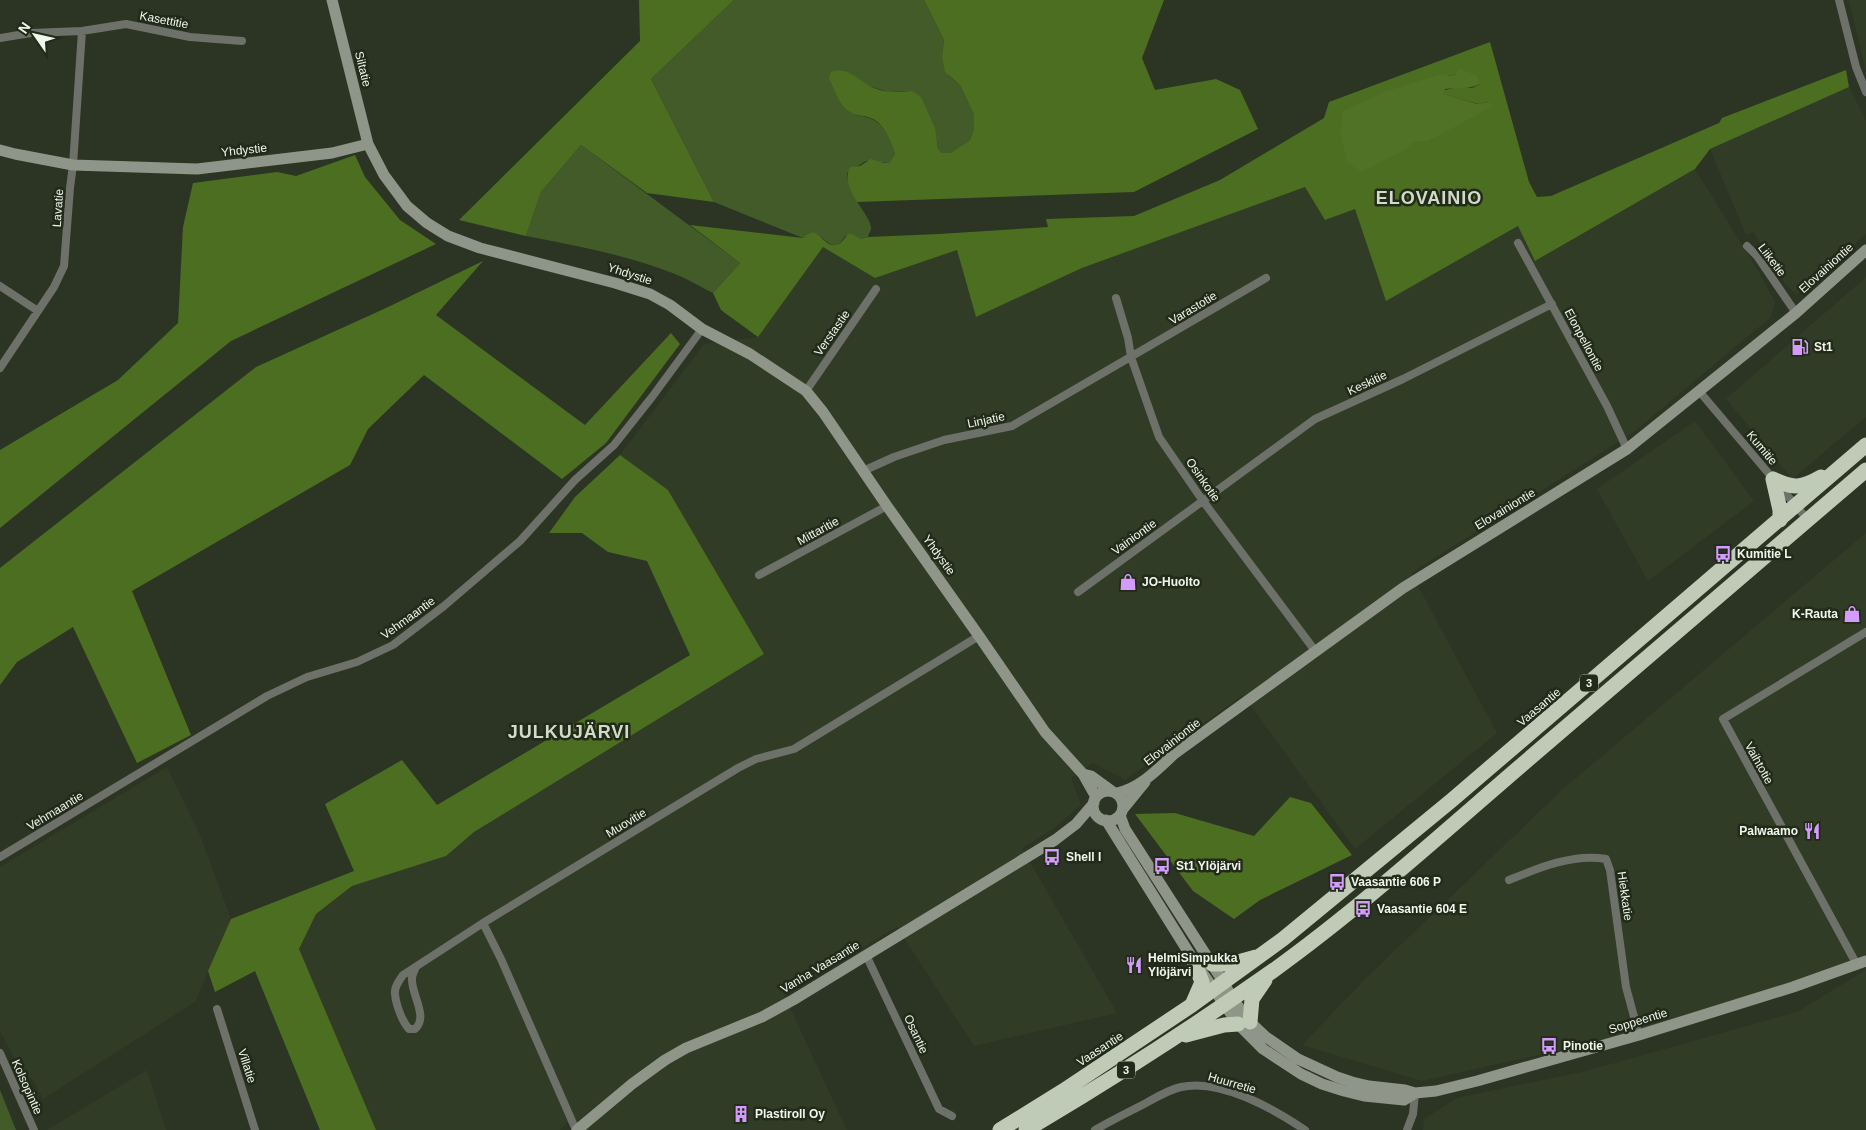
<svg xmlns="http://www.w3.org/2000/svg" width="1866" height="1130" viewBox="0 0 1866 1130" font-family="Helvetica,sans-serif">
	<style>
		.built { fill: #313c26 }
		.green { fill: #435b28 }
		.forest { fill: #4c6e21; fill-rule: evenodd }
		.water { fill: #507226 }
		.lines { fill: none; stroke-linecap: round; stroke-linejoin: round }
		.street { stroke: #6d7169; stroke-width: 8 }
		.secondary { stroke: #8f9689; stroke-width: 11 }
		.highway { stroke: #c0cbb7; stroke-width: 15 }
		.labels { text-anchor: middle; stroke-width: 5; stroke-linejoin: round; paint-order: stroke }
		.shield { fill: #222a1a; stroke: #b3b9ad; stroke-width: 1 }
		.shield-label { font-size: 11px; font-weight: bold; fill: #f1f6ec }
		.street-label { font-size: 12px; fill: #f1f6ec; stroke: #222a1a }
		.poi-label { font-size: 12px; font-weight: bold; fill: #f1f6ec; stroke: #222a1a; text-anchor: start }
		.district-label { font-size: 18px; font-weight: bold; letter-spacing: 1px; fill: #d1dcc8; stroke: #222a1a }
	</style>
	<rect width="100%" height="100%" fill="#2c3424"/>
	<!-- built -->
	<path class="built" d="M1849 0H1866V72Z
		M1849 87 1866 121V234L1796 295 1784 282 1753 232 1746 235 1710 149Z
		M1695 169 1759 272 1775 302 1771 317 1634 432 1411 573 1497 733 1355 849 1243 695 1125 780 1093 763 1071 778 1081 805 1053 829 1022 848 1117 1013 974 1046 897 927 784 995 847 1130H578L573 1117 560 1130H372L299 949 316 914 352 886 446 856 474 832 764 654 668 490 620 455 704 344 758 337 823 247 875 278 957 250 976 317 1082 268 1305 187 1355 209 1387 300 1519 226 1536 261Z
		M1866 277V417L1792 479 1726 399Z
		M1695 421 1754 501 1648 581 1597 489Z
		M1866 533V954L1807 984 1579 1046 1422 1081 1302 1045 1364 980 1563 789Z
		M167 767 200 835 231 919 195 1002 43 1099 34 1081 19 1067 0 1031V867Z
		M1866 970V1130H1423L1424 1119 1457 1098 1586 1071 1797 1012Z
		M147 1070 166 1130H47Z"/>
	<!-- green -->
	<path class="green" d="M734 0H924L944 40 942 56 949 76 960 85 974 115V128L970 140 950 153H942L938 149 937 141 912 91 889 92 872 87 857 115C883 119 887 131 895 154L889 163 866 161 847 173C847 197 872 216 871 229 871 230 868 235 868 237L861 239 845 236C829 263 821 219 803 238L714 202 651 79Z
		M581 145 740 263 713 293C701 287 688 279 675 274 628 255 576 246 526 236L541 192Z
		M0 1090 16 1130H0Z"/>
	<!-- forest -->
	<path class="forest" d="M639 0H734L651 79 714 202 647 193 581 145 541 192 526 236 459 220 640 41Z
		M924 0H1164L1142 58 1155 90 1216 79 1240 90 1258 129 1134 192 857 202C850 191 844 179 850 167L860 166 871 159 884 163H889L895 154C890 140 884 121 868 117 860 115 853 115 846 109 838 102 834 88 829 78L831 72C850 65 860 84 877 89 888 93 901 92 912 91L921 97 935 128 938 149 942 153H950L970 140 974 128V115L960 85 945 72 942 56 944 40Z
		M1490 42 1529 182 1537 197 1551 196 1719 123 1722 118 1846 70 1849 87 1710 149 1695 169 1535 261 1518 226 1386 301 1355 209 1325 220 1305 187 1082 268 976 317 957 250 875 278 823 247 758 337 721 310 713 293 740 263 690 225 803 238C818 222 822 246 834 245 842 245 844 237 850 233L861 239 868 237 939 234 1048 227 1046 219 1134 216 1220 180 1324 118 1329 102ZM1456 74 1480 84 1472 88 1458 87 1445 90 1443 94 1478 104 1489 102 1429 141H1414L1449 76Z
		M355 155 365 177 400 220 436 244 231 341 0 528V450L118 380 178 323 183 227 193 183 277 172 296 176Z
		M483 261 436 315 585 425 671 333 680 344 606 443 562 479 424 375 368 429 350 465 132 591 191 735 137 763 73 627 17 662 0 685V568L256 367 386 308Z
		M620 455 668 490 764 654 474 832 446 856 352 886 316 914 299 949 376 1130H320L255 971 215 992 208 971 231 919 354 871 325 804 402 760 437 805 690 655 647 561 608 552 582 533H549L575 497Z
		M1290 797 1311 803 1352 855 1260 900 1234 919 1193 891 1135 814 1175 813 1254 836Z"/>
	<!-- water -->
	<path class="water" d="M1459 68 1477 76 1480 84C1468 90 1459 87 1445 89L1444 94 1477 104 1489 102 1493 106 1429 141H1414L1405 150 1362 172 1347 162 1340 132 1343 111 1387 91 1441 74 1449 76 1456 74Z"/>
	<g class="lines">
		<!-- street -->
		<path class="street" d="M1839 0 1856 67 1866 92
			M0 38 31 33 82 31 126 24 190 37 242 41
			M1518 243 1607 406 1627 449
			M1747 246 1757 256 1796 313
			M0 286 38 311
			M1116 298 1128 338 1131 357 1159 437 1203 501 1316 652
			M0 368 54 287 64 266 70 188 73 165 82 31
			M806 391 876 289
			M1699 391 1808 520
			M863 471 894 457 944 440 1012 426 1266 278
			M759 575 887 506
			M1078 592 1315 419 1403 379 1552 304
			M0 857 267 696 307 677 357 662 393 645 444 606 520 541 575 480 614 445 652 397 702 329
			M1509 880C1538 868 1574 853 1606 859L1610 870 1626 987 1639 1035
			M483 923 501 959 576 1130
			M866 955 939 1109 952 1116
			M1857 965 1723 719 1866 632
			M416 967C414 971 412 975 412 979 411 994 429 1017 415 1029H409C402 1021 396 1005 395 994 394 987 399 981 403 975L483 923 738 768 756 759 794 749 979 636
			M217 1009 255 1130
			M0 1053 34 1130
			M1095 1130C1112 1120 1129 1112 1146 1103 1157 1097 1168 1090 1181 1087 1220 1078 1274 1109 1305 1130
			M1407 1130 1413 1114 1415 1093"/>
		<!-- secondary -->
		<path class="secondary" d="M332 0 368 144 384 175 407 206 427 223 448 236 480 248 615 283 650 294 670 305 702 329 750 354 806 391 823 412 887 506 979 636 1045 732 1083 774 1096 797
			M0 150 15 154 73 165 197 169 332 153 368 144
			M1083 774 1091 776 1113 792
			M1093 806a15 15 0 1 1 30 0a15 15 0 1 1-30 0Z
			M1117 793C1140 788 1157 770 1174 754L1403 588 1627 449 1796 313 1866 250
			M1123 809 1145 782
			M1120 815 1125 829 1224 983 1232 998 1250 1022 1266 1037 1298 1059 1337 1077 1352 1082 1369 1086 1405 1090 1415 1093 1436 1091 1477 1081 1639 1035 1793 987 1866 961
			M1106 820 1194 961 1238 1024 1263 1049 1301 1074 1322 1084 1344 1091 1364 1096 1404 1100 1415 1093
			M577 1130 632 1084 665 1060 686 1048 762 1017 793 1000 1055 840 1076 824 1094 803"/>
		<!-- highway -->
		<path class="highway" d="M1773 479C1793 489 1802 488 1821 477
			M1773 479 1780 510V520
			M1212 964H1231L1256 957
			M1192 1005 1202 982 1194 961
			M1250 1022 1252 999 1265 980
			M1186 1035 1224 1025 1238 1024
			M1000 1130 1063 1091 1192 1005 1283 939 1452 800 1866 445
			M1026 1130C1111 1080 1193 1027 1274 970 1364 905 1447 829 1531 757 1642 661 1754 566 1866 470"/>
	</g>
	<!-- icons -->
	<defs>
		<g id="fuel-bare" transform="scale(1.35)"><path d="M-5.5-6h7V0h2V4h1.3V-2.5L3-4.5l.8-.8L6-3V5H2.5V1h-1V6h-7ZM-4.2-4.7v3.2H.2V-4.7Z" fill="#d39cfc" stroke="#222a1a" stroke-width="2.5" paint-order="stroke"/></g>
		<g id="bus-bare" transform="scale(1.35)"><path d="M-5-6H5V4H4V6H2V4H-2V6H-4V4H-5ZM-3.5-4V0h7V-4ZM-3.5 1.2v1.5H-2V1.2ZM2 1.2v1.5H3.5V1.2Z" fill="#d39cfc" stroke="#222a1a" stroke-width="2.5" paint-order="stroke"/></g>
		<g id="shop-bare" transform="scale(1.35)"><path d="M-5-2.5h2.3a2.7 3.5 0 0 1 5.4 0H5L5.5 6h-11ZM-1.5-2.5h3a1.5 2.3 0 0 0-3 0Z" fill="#d39cfc" stroke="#222a1a" stroke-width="2.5" paint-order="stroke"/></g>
		<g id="restaurant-bare" transform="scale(1.35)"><path d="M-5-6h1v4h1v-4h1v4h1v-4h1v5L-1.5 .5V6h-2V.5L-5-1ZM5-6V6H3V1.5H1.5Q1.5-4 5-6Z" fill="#d39cfc" stroke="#222a1a" stroke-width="2.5" paint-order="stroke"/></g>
		<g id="building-bare" transform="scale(1.35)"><path d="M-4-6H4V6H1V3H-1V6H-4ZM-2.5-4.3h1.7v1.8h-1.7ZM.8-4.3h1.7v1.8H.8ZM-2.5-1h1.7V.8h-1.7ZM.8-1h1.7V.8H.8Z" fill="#d39cfc" stroke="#222a1a" stroke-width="2.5" paint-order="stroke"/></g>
	</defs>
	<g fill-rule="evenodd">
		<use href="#fuel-bare" x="1800" y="347"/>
		<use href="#bus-bare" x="1723" y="554"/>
		<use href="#shop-bare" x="1128" y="582"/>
		<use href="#shop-bare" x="1852" y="614"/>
		<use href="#restaurant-bare" x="1812" y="831"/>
		<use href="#bus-bare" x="1052" y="857"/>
		<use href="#bus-bare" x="1162" y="866"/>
		<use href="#bus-bare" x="1337" y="882"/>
		<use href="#bus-bare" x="1363" y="909"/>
		<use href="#restaurant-bare" x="1134" y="965"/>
		<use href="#bus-bare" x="1549" y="1046"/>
		<use href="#building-bare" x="741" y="1114"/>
	</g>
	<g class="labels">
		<!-- shield labels -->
		<g class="shield">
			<rect x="1580" y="674.5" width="18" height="17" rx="4"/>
			<rect x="1117" y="1061.5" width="18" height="17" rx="4"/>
		</g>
		<g class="shield-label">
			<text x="1589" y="687">3</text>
			<text x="1126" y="1074">3</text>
		</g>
		<!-- street labels -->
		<g class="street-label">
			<text transform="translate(164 20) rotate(11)" y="4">Kasettitie</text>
			<text transform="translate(363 69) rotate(76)" y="4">Siltatie</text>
			<text transform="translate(244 150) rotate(-6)" y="4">Yhdystie</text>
			<text transform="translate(58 208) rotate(-86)" y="4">Lavatie</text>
			<text transform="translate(1772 260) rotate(53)" y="4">Liiketie</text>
			<text transform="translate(1826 268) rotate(-42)" y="4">Elovainiontie</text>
			<text transform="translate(630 274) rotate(18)" y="4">Yhdystie</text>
			<text transform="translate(1193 308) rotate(-31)" y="4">Varastotie</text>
			<text transform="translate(832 333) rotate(-55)" y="4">Verstastie</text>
			<text transform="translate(1584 340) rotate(62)" y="4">Elonpellontie</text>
			<text transform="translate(1367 383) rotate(-25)" y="4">Keskitie</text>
			<text transform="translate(986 420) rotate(-12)" y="4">Linjatie</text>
			<text transform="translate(1762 448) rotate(50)" y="4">Kumitie</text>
			<text transform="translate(1203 480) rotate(55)" y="4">Osinkotie</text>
			<text transform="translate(1505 509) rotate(-31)" y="4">Elovainiontie</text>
			<text transform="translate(818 531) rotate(-29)" y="4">Mittaritie</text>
			<text transform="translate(1134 537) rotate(-36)" y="4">Vainiontie</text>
			<text transform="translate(939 555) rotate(54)" y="4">Yhdystie</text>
			<text transform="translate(408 618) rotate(-36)" y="4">Vehmaantie</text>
			<text transform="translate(1539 707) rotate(-40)" y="4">Vaasantie</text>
			<text transform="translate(1172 742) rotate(-38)" y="4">Elovainiontie</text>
			<text transform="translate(1759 763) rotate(61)" y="4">Vaihtotie</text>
			<text transform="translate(55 811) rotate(-31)" y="4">Vehmaantie</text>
			<text transform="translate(626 823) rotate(-31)" y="4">Muovitie</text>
			<text transform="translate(1625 896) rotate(82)" y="4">Hiekkatie</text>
			<text transform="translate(820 967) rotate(-31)" y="4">Vanha Vaasantie</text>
			<text transform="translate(1638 1021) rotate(-17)" y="4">Soppeentie</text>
			<text transform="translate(916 1034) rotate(65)" y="4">Osantie</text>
			<text transform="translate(1100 1049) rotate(-33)" y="4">Vaasantie</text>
			<text transform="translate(247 1066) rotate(72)" y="4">Villatie</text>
			<text transform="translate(1232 1083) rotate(16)" y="4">Huurretie</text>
			<text transform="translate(27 1087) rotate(66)" y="4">Kolsopintie</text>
		</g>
		<!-- poi labels -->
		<g class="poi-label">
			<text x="1814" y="351">St1</text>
			<text x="1737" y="558">Kumitie L</text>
			<text x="1142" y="586">JO-Huolto</text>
			<text x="1838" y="618" text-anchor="end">K-Rauta</text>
			<text x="1798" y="835" text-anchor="end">Palwaamo</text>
			<text x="1066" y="861">Shell I</text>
			<text x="1176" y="870">St1 Ylöjärvi</text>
			<text x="1351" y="886">Vaasantie 606 P</text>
			<text x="1377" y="913">Vaasantie 604 E</text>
			<text x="1148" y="962">HelmiSimpukka<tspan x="1148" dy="14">Ylöjärvi</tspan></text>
			<text x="1563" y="1050">Pinotie</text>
			<text x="755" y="1118">Plastiroll Oy</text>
		</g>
		<!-- district labels -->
		<g class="district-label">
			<text x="1429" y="204">ELOVAINIO</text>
			<text x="569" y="738">JULKUJÄRVI</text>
		</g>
	</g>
	<!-- north arrow -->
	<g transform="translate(35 35) rotate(304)" stroke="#222a1a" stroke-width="4" paint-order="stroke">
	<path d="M0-4L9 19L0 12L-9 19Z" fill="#f1f6ec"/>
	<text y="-8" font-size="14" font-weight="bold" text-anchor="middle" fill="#f1f6ec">N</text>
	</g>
</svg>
